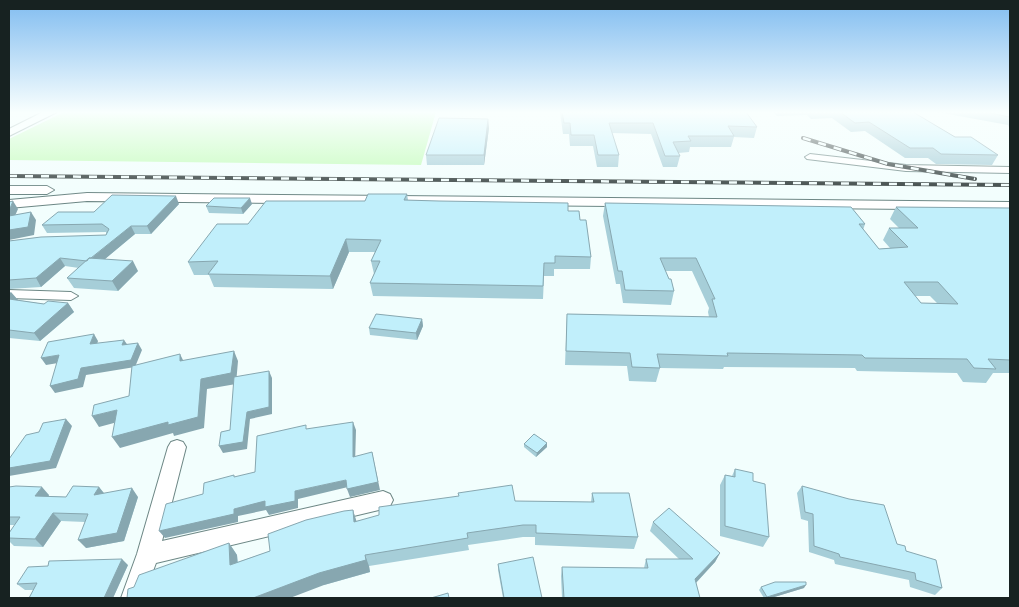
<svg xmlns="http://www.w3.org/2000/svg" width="1019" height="607" viewBox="0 0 1019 607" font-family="Helvetica,sans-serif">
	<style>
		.green { fill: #c1fcb6 }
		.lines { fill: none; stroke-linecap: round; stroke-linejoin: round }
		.minor-casing { stroke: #6d8785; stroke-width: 2 }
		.major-casing { stroke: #6d8785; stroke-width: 2 }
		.minor { fill: #fff; fill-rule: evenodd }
		.major { fill: #fff; fill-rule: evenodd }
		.rail-casing { stroke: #2e3938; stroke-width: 4 }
		.rail { stroke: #f2fefd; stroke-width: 2.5; stroke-dasharray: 8; stroke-linecap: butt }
		.wall { fill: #a6ced8; fill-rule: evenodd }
		.shaded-wall { fill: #87a7b0 }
		.building { fill: #c1effb; stroke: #87a7b0; fill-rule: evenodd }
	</style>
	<rect width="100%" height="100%" fill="#f2fefd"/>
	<!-- green -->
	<path class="green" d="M64 112H436L421 165 9 160V139Z"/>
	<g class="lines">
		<!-- minor casing -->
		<g class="minor-casing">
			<path id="minor" d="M810 154 906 165 1010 167V173L906 171 807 159 805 157Z
				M9 290 71 292 78 296 71 300 9 298Z
				M177 440 183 442 186 447 162 541 383 491 390 494 393 500 390 506 383 509 156 563 143 598H121L137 554 168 447 171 442Z"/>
		</g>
		<!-- major casing -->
		<g class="major-casing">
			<path id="major" d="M43 112H57L9 136V129Z
				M9 186H47L54 190 47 194H9Z
				M87 193 1010 202V210L87 201 9 208V200Z"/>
		</g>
		<!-- minor -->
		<use href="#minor" class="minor"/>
		<!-- major -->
		<use href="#major" class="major"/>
		<!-- rail casing -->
		<g class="rail-casing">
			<path id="rail" d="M803 138 888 164 975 179
				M9 176 1010 185"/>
		</g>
		<!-- rail -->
		<use href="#rail" class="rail"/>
	</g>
	<!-- wall -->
	<path class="wall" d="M560 112H746L757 127 754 138 734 137 731 147H690L689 152 678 153 680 156 677 167H663L651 134 612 133 619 155 618 167H597L593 146H570L569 134H563Z
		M773 112H913L955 137 998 155 992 165 936 164 928 158H905L865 131 851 132 832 118 811 119 807 115 777 116Z
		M937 112H1010V129L1008 125Z
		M488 119 489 128 484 165H427L426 155Z
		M407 194 408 200 568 211 580 220 591 257 590 269H554V276H544L543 299 373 296 370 283 374 274 371 261 375 252H349L333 289 214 287 209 275H194L188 262 248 224 365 201Z
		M605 203 865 224 863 230 879 249 890 248 883 240 889 228H899L890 219 896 207 1010 208V373H993L986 383 963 382 957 373 857 371 855 368 724 367 723 369 660 368 656 382 629 381 627 366 565 365 567 314 709 317 708 312 709 308 692 271H665L674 291 671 305 623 303 620 284H616L603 216ZM915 296H930L937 303H921Z
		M179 204 151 234H135L105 259 138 271 118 291 74 288 67 278 79 268 65 266 41 287 9 289V241L106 235V232L47 233 42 225 94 212Z
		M252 204 243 214 209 213 206 206Z
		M9 291 18 300 44 304 68 303 74 312 40 341 9 338Z
		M422 319 423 326 417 340 370 335 369 328Z
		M547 443V447L536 457 524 447V444Z
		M735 469 753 481 769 537 763 547 720 536V485L725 475 732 476Z
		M802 486 897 544 906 551 942 588 935 595 910 587 909 580 835 564 834 560 809 552 808 521 801 519 797 493Z
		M9 487 49 495V496L66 497 99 487 104 493 138 497 124 541 86 548 85 522 61 521 43 547 14 546 9 541V533L15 525H9Z
		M592 493 638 537 634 549 535 545V537H523L468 545 469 550 369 566 370 572 324 585 134 587 229 543 237 555 238 562 270 551 353 510 356 521 515 501 591 502Z
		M653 522 720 553 715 562 696 583 700 598H562L561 576 562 567 644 568 646 559H679L650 531Z
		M498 564 542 598H503L498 570Z
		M128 565 113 598H29L34 590H25L17 584Z
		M761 587 804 588 771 598H764L759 590Z"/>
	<!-- shaded-wall -->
	<path class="shaded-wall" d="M488 119 489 128 484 165V155Z
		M176 196 179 204 151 234 147 226Z
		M250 198 252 204 243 214 241 208Z
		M13 201 18 209 11 225 9 222V211Z
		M31 212 36 220 34 235 9 240V230Z
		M131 226 135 234 93 269 88 261Z
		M346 239 349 252 333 289 330 276Z
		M60 258 65 266 41 287 36 278Z
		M133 261 138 271 118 291 112 281Z
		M11 292 18 300 9 304V294Z
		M68 303 74 312 40 341 34 333Z
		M422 319 423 326 417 340 416 333Z
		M94 334 98 341 95 351 90 344Z
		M124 340 129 347 122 345Z
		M138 343 142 350 135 367 86 375 83 387 55 393 50 386 81 368Z
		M234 351 238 361 236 384 207 389 204 428 174 436 173 433 120 448 112 437 201 379Z
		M180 354 185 364 180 361Z
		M59 355 64 362 46 365 41 358Z
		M269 371 272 378V414L250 419 247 449 223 453 219 446 247 412Z
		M117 410 125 420 99 427 92 416Z
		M66 419 72 426 56 468 9 476V468Z
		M353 422 356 430 355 464 353 457Z
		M547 443V447L536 457 537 453Z
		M372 452 380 490 350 497 347 489Z
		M346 480 348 487 298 499V508L269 515 266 510 238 516V522L165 538 159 531 295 491Z
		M42 487 49 495 43 504 35 496Z
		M99 487 106 496 94 495Z
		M132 488 138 497 124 541 86 548 78 540Z
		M353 510 357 523 354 522Z
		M53 513 61 521 43 547 35 539Z
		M229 543 237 555 238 577 230 565Z
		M720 553 715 562 691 588 695 579Z
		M365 555 369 566 370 572 324 585 290 598H253Z
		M122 559 128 565 113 598H104Z
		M806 585 804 588 771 598H766L767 597Z"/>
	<!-- building -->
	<path class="building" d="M562 112H746L757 127 728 126 734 136H688L691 141 673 142 680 156H665L653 123H609L619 155H598L594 135H571L570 123H564Z
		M840 112H913L955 137H971L998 155 941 154 933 148H910L869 122 855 123Z
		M985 112H1010V117Z
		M439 118 488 119 484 155H426Z
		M368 194H407L404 200 439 201 568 203V211H579L580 220H586L591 257 555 256V263H544L543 286 370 283 380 261H371L381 240 346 239 330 276 208 274 218 261 188 262 217 224H248L266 201H365Z
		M112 195 176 196 147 226H131L91 258H89L87 261 60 258 36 278 9 280V241L41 237 106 235 109 229 102 224 42 225 58 212H94Z
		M214 198H250L241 208 206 206Z
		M13 201 9 211V202Z
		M605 203 851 207 865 224H859L879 249 908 247 889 228H918L896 207 1010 208V360L988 359 996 369 974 368 967 359 865 358 862 355 727 353 728 356 657 354 660 368 632 367 630 353 566 351 567 314 717 317 712 299H715L696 258H660L669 279H671L674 291 625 290 622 271H618ZM904 282H938L958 304 921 303Z
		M31 212 28 227 9 230V216Z
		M89 258 133 261 112 281 67 278Z
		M9 299 44 304 48 301 68 303 34 333 9 330Z
		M376 314 422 319 416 333 369 328Z
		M94 334 90 344 124 340 122 345 138 343 131 360 81 368 78 379 50 386 59 355 41 358 48 342Z
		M234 351 231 373 201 379 198 417 168 425V422L112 437 117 410 92 416 94 405 129 396 132 366 180 354V361Z
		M269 371V407L247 412 243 442 219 446 221 432 230 430 234 377Z
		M66 419 50 461 9 468V459L26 435 39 432 43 423Z
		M353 422V457L372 452 378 482 347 489 346 480 295 491V501L265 507V501L234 509V514L159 531 166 504 203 494 204 483 234 475V477L255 472 257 436 306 425V429Z
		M534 434 547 443 537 453 524 444Z
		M735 469 753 473V481L765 484 769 537 725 526V475L735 477Z
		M512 485 515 501 594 502 592 493H629L638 537 536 533V525H523L467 533 468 538 365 555 366 560 319 573 253 598H127L128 589 134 587 139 575 229 543 230 565 270 551 268 534 306 520 344 511 353 510 354 522 379 515V507L459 496 458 493Z
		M16 486 42 487 35 496 66 497 73 486 99 487 94 495 132 488 117 533 78 540 88 514 53 513 35 539 9 538V533L20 517H9V487Z
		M802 486 849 499 884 505 897 544 905 546 906 551 936 560 942 588 916 580 915 573 840 557 839 554 814 546 813 514 805 512Z
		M669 508 720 553 695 579 700 598H564L562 567 648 568 646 559H693L653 522Z
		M533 557 542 598H504L498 564Z
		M122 559 104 598H29L37 583 17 584 28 567 48 566 49 561Z
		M775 582H806V585L767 597 761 587Z
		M448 593 449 598H431Z"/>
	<!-- sky -->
	<linearGradient id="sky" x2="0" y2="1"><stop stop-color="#80bcf0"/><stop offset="0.57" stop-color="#f9fffe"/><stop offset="1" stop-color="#f9fffe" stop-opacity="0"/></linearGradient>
	<rect width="1019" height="197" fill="url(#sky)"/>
	<!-- border -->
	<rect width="1019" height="607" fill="none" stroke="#172221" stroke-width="20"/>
</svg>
